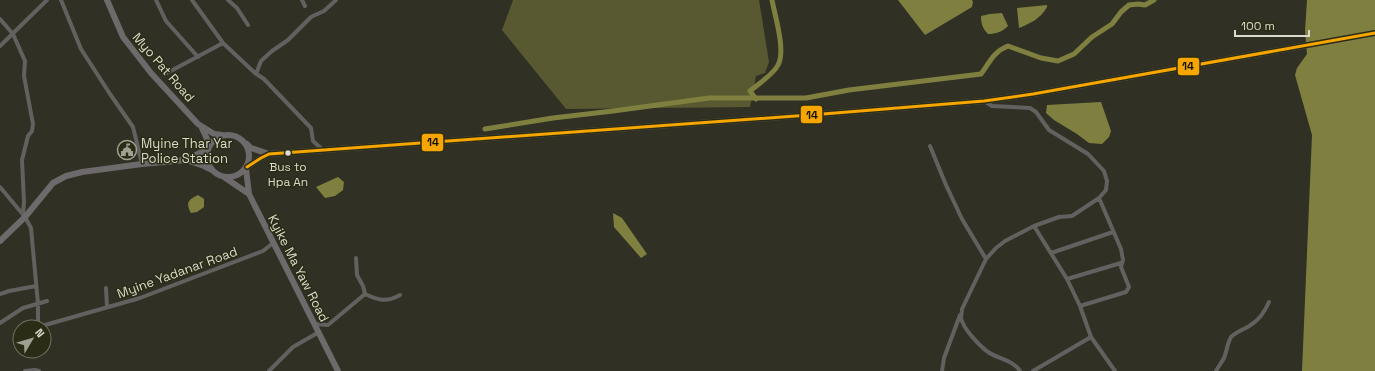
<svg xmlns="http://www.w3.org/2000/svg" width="1375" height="371" viewBox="0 0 1375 371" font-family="'Space Grotesk',sans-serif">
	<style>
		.green { fill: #585931 }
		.water { fill: #7f803f }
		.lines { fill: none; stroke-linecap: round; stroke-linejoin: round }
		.canal { stroke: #7f803f; stroke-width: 5 }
		.minor { stroke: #636160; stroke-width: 4 }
		.secondary { stroke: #6e6a6b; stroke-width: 6 }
		.bus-1-casing { stroke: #2b2c15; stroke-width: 6 }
		.bus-1 { stroke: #f7a600; stroke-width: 3 }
		.bus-dot { fill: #dbdbcd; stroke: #2b2c15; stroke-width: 1.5 }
		.labels { text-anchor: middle; stroke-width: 3; stroke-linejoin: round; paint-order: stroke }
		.bus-label { font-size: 12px; fill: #dbdbcd; stroke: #2b2c15 }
		.street-label { font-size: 13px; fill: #dbdbcd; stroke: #2b2c15 }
		.poi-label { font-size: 13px; fill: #dbdbcd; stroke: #2b2c15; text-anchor: start }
		.line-badge { stroke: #2b2c15; stroke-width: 1.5 }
		.pale-badge-label { font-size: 11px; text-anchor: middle; font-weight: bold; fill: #111 }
	</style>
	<rect width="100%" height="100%" fill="#303124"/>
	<!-- green -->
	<path class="green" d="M513 0H759L769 62 765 73 756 76 750 107 566 109 502 30Z"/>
	<!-- water -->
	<path class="water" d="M898 0H972L973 2 972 7 925 35Z
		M1307 0H1375V371H1302L1312 135 1295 75 1297 68 1307 54 1305 31Z
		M1047 5V7C1040 19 1031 23 1019 28L1017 8Z
		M1002 13 1008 26C1002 32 996 34 988 34 983 29 981 24 981 16L990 14Z
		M1101 102 1111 131 1109 137 1102 144 1089 143 1077 134 1054 120 1046 113 1047 105Z
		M338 177 344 182 343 190 335 196 325 198 316 187Z
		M198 195 204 199V207L197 212 191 213C186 204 187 200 198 195Z
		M613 213 622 218 647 254 641 258 614 227Z"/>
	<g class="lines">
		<!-- canal -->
		<path class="canal" d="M756 99 750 91C758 84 773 75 778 65 786 51 775 16 772 0
			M485 129 553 118 613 111 709 98H806L849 90 981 74C990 62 993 52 1008 46L1041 58 1058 61 1074 54 1092 37 1112 24 1121 12 1129 5 1138 4 1145 5 1154 0"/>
		<!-- minor -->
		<path class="minor" d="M61 0 81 49 110 94 133 127 142 164
			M156 0 166 21 198 57
			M192 0 223 43 255 73 264 79 311 128 313 141 323 150
			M228 0 237 8 248 25
			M302 0 305 6
			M0 19 13 34 25 61 24 76 33 124 32 131 28 136 22 160 24 202 23 214
			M0 46 47 0
			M167 73 223 43
			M256 74 261 61 272 51 288 40 311 17 324 11 336 0
			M984 101 992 106 1030 108 1036 112 1049 130 1088 154 1104 171 1107 181 1106 190 1099 198 1072 216 1059 217 1034 226 1005 241 996 248 986 259 962 309C962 312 961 316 961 318 963 329 980 346 988 352 998 359 1013 360 1020 371
			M930 146 946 185 962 219 986 259
			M0 187 25 217 31 228 38 304V327L140 298 263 251 273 243
			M1034 226 1067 279 1080 306 1091 337 1115 371
			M1051 253 1113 232
			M1067 279 1121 263
			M106 288 107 307
			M0 294 9 291 36 286
			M365 294C378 300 386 303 400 295
			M1080 306 1126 292 1129 287 1121 267 1123 260 1121 249 1099 198
			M0 323 23 308 47 301
			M315 324 328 325 365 294 363 286 357 275 356 258
			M25 371 35 370 39 371
			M269 371 293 347 319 332
			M942 371 944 358 960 315
			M1033 371 1091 337
			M1216 371C1218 367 1222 362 1224 358 1227 351 1227 344 1231 337 1237 331 1246 329 1252 324 1260 319 1265 311 1269 302"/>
		<!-- secondary -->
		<path class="secondary" d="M107 0 123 37 151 73 198 124 214 134 222 135
			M202 128 207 139 209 147
			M207 156a21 21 0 1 1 42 0a21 21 0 1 1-42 0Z
			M247 144 251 148 269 154
			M186 160 204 166 212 170
			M247 167 261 158 269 154 823 114 984 101 1033 94 1375 33
			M246 169 249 194 253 202 338 371
			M224 177 249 194
			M0 241 25 217 53 183 66 176 82 172 142 164 186 160 208 149"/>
		<!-- bus-1 casing -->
		<g class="bus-1-casing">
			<path id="bus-1" d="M247 167 261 158 269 154 823 114 984 101 1033 94 1375 33"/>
		</g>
		<!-- bus-1 -->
		<use href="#bus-1" class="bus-1"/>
	</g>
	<!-- icons -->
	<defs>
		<g id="civic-ring" transform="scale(1)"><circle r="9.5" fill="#2b2c15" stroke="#9fa092" stroke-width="1.5"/><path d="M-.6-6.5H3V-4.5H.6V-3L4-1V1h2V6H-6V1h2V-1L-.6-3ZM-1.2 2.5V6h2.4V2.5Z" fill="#9fa092"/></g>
	</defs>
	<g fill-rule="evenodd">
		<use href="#civic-ring" x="127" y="150"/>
	</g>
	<!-- markers -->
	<circle class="bus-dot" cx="288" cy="153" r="3.5"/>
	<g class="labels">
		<!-- bus labels -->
		<g class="bus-label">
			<text x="288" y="171">Bus to<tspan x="288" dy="15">Hpa An</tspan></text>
		</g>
		<!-- street labels -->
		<g class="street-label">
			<text transform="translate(164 67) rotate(49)" y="5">Myo Pat Road</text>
			<text transform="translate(299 268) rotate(63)" y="5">Kyike Ma Yaw Road</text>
			<text transform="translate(177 272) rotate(-20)" y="5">Myine Yadanar Road</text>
		</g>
		<!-- poi labels -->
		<g class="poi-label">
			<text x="141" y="148">Myine Thar Yar<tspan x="141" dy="15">Police Station</tspan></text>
		</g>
	</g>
	<g class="line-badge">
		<rect x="1177" y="57" width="23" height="19" rx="4" fill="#f7a600"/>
		<rect x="800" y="105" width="23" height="19" rx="4" fill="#f7a600"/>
		<rect x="421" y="133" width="23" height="19" rx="4" fill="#f7a600"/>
	</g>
	<g class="pale-badge-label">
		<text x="1188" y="70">14</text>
		<text x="812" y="119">14</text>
		<text x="433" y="146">14</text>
	</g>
	<!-- north arrow -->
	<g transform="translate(32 339) rotate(52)"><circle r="19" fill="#2b2c15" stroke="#71725f"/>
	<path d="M0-3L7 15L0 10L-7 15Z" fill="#9fa092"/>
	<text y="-6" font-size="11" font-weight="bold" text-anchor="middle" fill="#dbdbcd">N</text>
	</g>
	<!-- scale -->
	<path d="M1235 30v6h74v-6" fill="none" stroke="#dbdbcd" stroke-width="2"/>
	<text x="1241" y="30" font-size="12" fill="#dbdbcd" stroke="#2b2c15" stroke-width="3" paint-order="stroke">100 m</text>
</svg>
